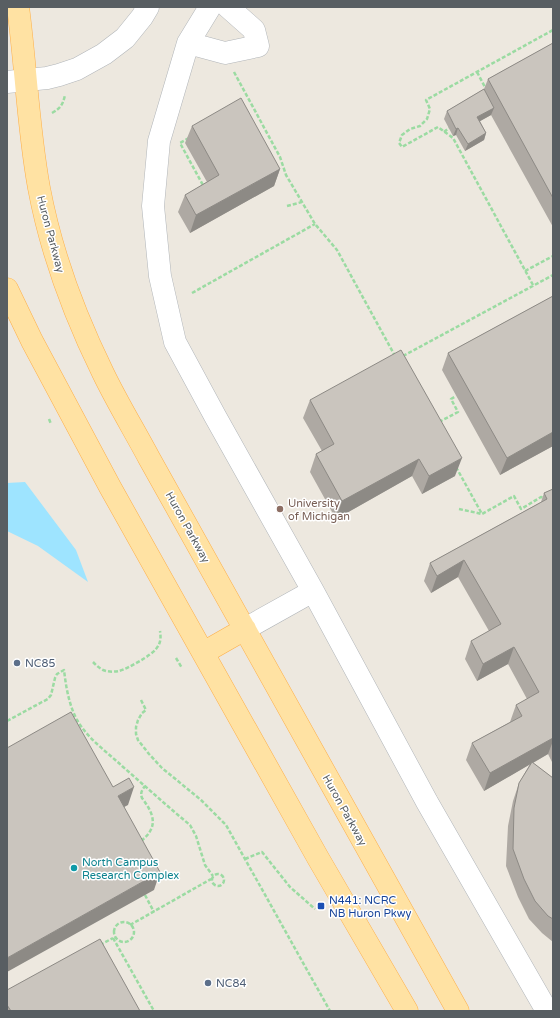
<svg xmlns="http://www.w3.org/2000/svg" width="560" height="1018" viewBox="0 0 560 1018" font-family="'Varela Round',sans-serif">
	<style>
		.water { fill: #9ee4ff }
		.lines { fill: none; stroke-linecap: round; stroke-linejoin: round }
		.minor-casing { stroke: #b1b5b9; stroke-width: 23 }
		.major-casing { stroke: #feaf48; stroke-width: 23 }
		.path { stroke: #9bdba2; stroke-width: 2.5; stroke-dasharray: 4 2; stroke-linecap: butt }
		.minor { stroke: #fff; stroke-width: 22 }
		.major { stroke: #ffe2a3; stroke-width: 22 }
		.wall { fill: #aea9a3 }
		.shaded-wall { fill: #8d8a85 }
		.building { fill: #cac5be; stroke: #8d8a85 }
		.education-dot { fill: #8d6e63; stroke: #fff; stroke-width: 1.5 }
		.service-dot { fill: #5c6f8a; stroke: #fff; stroke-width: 1.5 }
		.culture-dot { fill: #0f9aa8; stroke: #fff; stroke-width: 1.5 }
		.transit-dot { fill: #1a4fb4; stroke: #fff; stroke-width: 1.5 }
		.labels { text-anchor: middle; stroke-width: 3; stroke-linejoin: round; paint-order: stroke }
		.street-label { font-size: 11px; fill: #585e62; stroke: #fff }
		.education-label { font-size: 11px; fill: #785e54; stroke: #fff; text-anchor: start }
		.service-label { font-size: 11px; fill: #4e5e75; stroke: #fff; text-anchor: start }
		.culture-label { font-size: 11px; fill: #0d838f; stroke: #fff; text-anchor: start }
		.transit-label { font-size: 11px; fill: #164399; stroke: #fff; text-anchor: start }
	</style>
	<rect width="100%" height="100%" fill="#ede8df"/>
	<!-- water -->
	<path class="water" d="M25 482 76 550 88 582 38 546 7 531V483Z"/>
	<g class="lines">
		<!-- minor casing -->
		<g class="minor-casing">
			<path id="minor" d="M210 7 188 43 159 141 153 206 160 276 175 342 215 416 313 591 427 802 547 1011
				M188 43 225 53 258 46 254 30 228 7
				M7 82 47 78 59 75 77 69 104 54 125 38 142 17 148 7
				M245 629 313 591"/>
		</g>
		<!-- major casing -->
		<g class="major-casing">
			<path id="major" d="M18 7C26 67 28 128 39 188 51 252 74 314 103 373 117 402 134 430 149 458L458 1011
				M7 289 32 341 110 487 318 858 407 1011
				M203 653 245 629"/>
		</g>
		<!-- path -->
		<path class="path" d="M234 72 280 157 286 175 315 224 337 250 395 356
			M477 72 486 89
			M52 113C61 108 63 104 65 95
			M444 132 449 128
			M189 138 180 143 204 187
			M287 206 302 202
			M525 271 553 256
			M533 285 453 138 438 127 402 147 399 143 402 135 410 129 420 126 427 119 430 109 426 100 553 30
			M192 293 315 224
			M403 356 553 275
			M49 419 51 424
			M439 422 458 412 451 399 456 396
			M456 467 482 514 514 496 521 509 541 497 545 498
			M459 509 482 514
			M176 658 182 668
			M93 662C96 665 99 668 103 670 108 672 114 672 119 671 127 669 152 655 156 649 161 643 161 638 160 631
			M141 700 146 710 142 713 138 720 136 727V734L138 740 149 754 162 768 201 800 226 825 330 1011
			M7 721 42 702 48 699 51 695 55 678 57 674 64 670C66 687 69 705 77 720 88 739 107 752 122 766 145 786 167 806 190 825L196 836 205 865 213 876
			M141 841C159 827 154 814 142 798 140 793 142 790 145 786
			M245 859 262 852 290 887 315 909
			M212 880a6 6 0 1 1 12 0a6 6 0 1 1-12 0Z
			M145 895 154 912
			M114 932a10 10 0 1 1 20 0a10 10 0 1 1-20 0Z
			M130 925 211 879
			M113 938 154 1011
			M100 945 113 938"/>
		<!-- minor -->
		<use href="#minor" class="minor"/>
		<!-- major -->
		<use href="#major" class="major"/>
	</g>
	<!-- wall -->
	<path class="wall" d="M553 43V227L491 115 480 121 486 133 484 140 465 151 456 135 453 136 444 119 447 111 484 89 488 79Z
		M192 126 280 169 274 186 190 233 178 212 185 195 207 182 185 143Z
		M553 296V446L500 475 442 370 448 353Z
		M310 400 455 476 422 494 412 476 336 519 310 472 316 454 322 451 303 418Z
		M553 489V764L548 754 533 763 553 778V942L542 933 529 919 518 897 506 866 508 826 513 801 519 783 530 764 484 791 466 760 472 743 510 722 516 705 527 699 508 664 477 681 465 659 471 641 489 631 458 577 431 593 424 581 430 563 541 502 544 493Z
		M7 990 140 1011H7Z"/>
	<!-- shaded-wall -->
	<path class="shaded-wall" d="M494 108 491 115 475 124 477 117Z
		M458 128 456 135 453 136 456 129Z
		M486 133 484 140 465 151 468 144Z
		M280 169 274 186 190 233 196 215Z
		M553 432V446L500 475 507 458Z
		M462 458 455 476 422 494 429 476Z
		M419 459 412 476 336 519 342 501Z
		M464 560 458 577 431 593 437 576Z
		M514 647 508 664 477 681 483 664Z
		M553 738V741L548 754 484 791 490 773Z
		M134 787 128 805 111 814 118 796Z
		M160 872 154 890 7 972V958Z"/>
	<!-- building -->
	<path class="building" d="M553 43V198L488 79Z
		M484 89 494 108 477 117 486 133 468 144 458 128 456 129 447 111Z
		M241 98 280 169 196 215 185 195 219 175 192 126Z
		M553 296V432L507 458 448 353Z
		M401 350 462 458 429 476 419 459 342 501 316 454 334 444 310 400Z
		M553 489V738L490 773 472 743 522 716 516 705 539 692 514 647 483 664 471 641 501 624 464 560 437 576 430 563 547 499 544 493Z
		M71 712 113 787 129 778 134 787 118 796 160 872 7 958V748Z
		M532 762 553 778V919L548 916 535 901 524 879 513 849 514 808 519 783Z
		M100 939 140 1011H11L7 1005V990Z"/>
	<!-- markers -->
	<circle class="education-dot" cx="280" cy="509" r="4"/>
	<g class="service-dot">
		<circle cx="17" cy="663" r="4"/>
		<circle cx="208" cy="983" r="4"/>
	</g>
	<circle class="culture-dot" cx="74" cy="868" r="4"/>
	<rect class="transit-dot" x="317" y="902" width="8" height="8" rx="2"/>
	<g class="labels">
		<!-- street labels -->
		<g class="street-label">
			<text transform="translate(51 234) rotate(75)" y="4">Huron Parkway</text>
			<text transform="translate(188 527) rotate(61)" y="4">Huron Parkway</text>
			<text transform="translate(345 810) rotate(61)" y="4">Huron Parkway</text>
		</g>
		<!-- education labels -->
		<g class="education-label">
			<text x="288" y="507">University<tspan x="288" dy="13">of Michigan</tspan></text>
		</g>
		<!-- service labels -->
		<g class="service-label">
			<text x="25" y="667">NC85</text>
			<text x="216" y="987">NC84</text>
		</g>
		<!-- culture labels -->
		<g class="culture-label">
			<text x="82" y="866">North Campus<tspan x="82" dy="13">Research Complex</tspan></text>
		</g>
		<!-- transit labels -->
		<g class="transit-label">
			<text x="329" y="904">N441: NCRC<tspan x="329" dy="13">NB Huron Pkwy</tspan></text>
		</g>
	</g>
	<!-- border -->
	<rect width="560" height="1018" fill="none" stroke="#585e62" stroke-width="16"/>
</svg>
